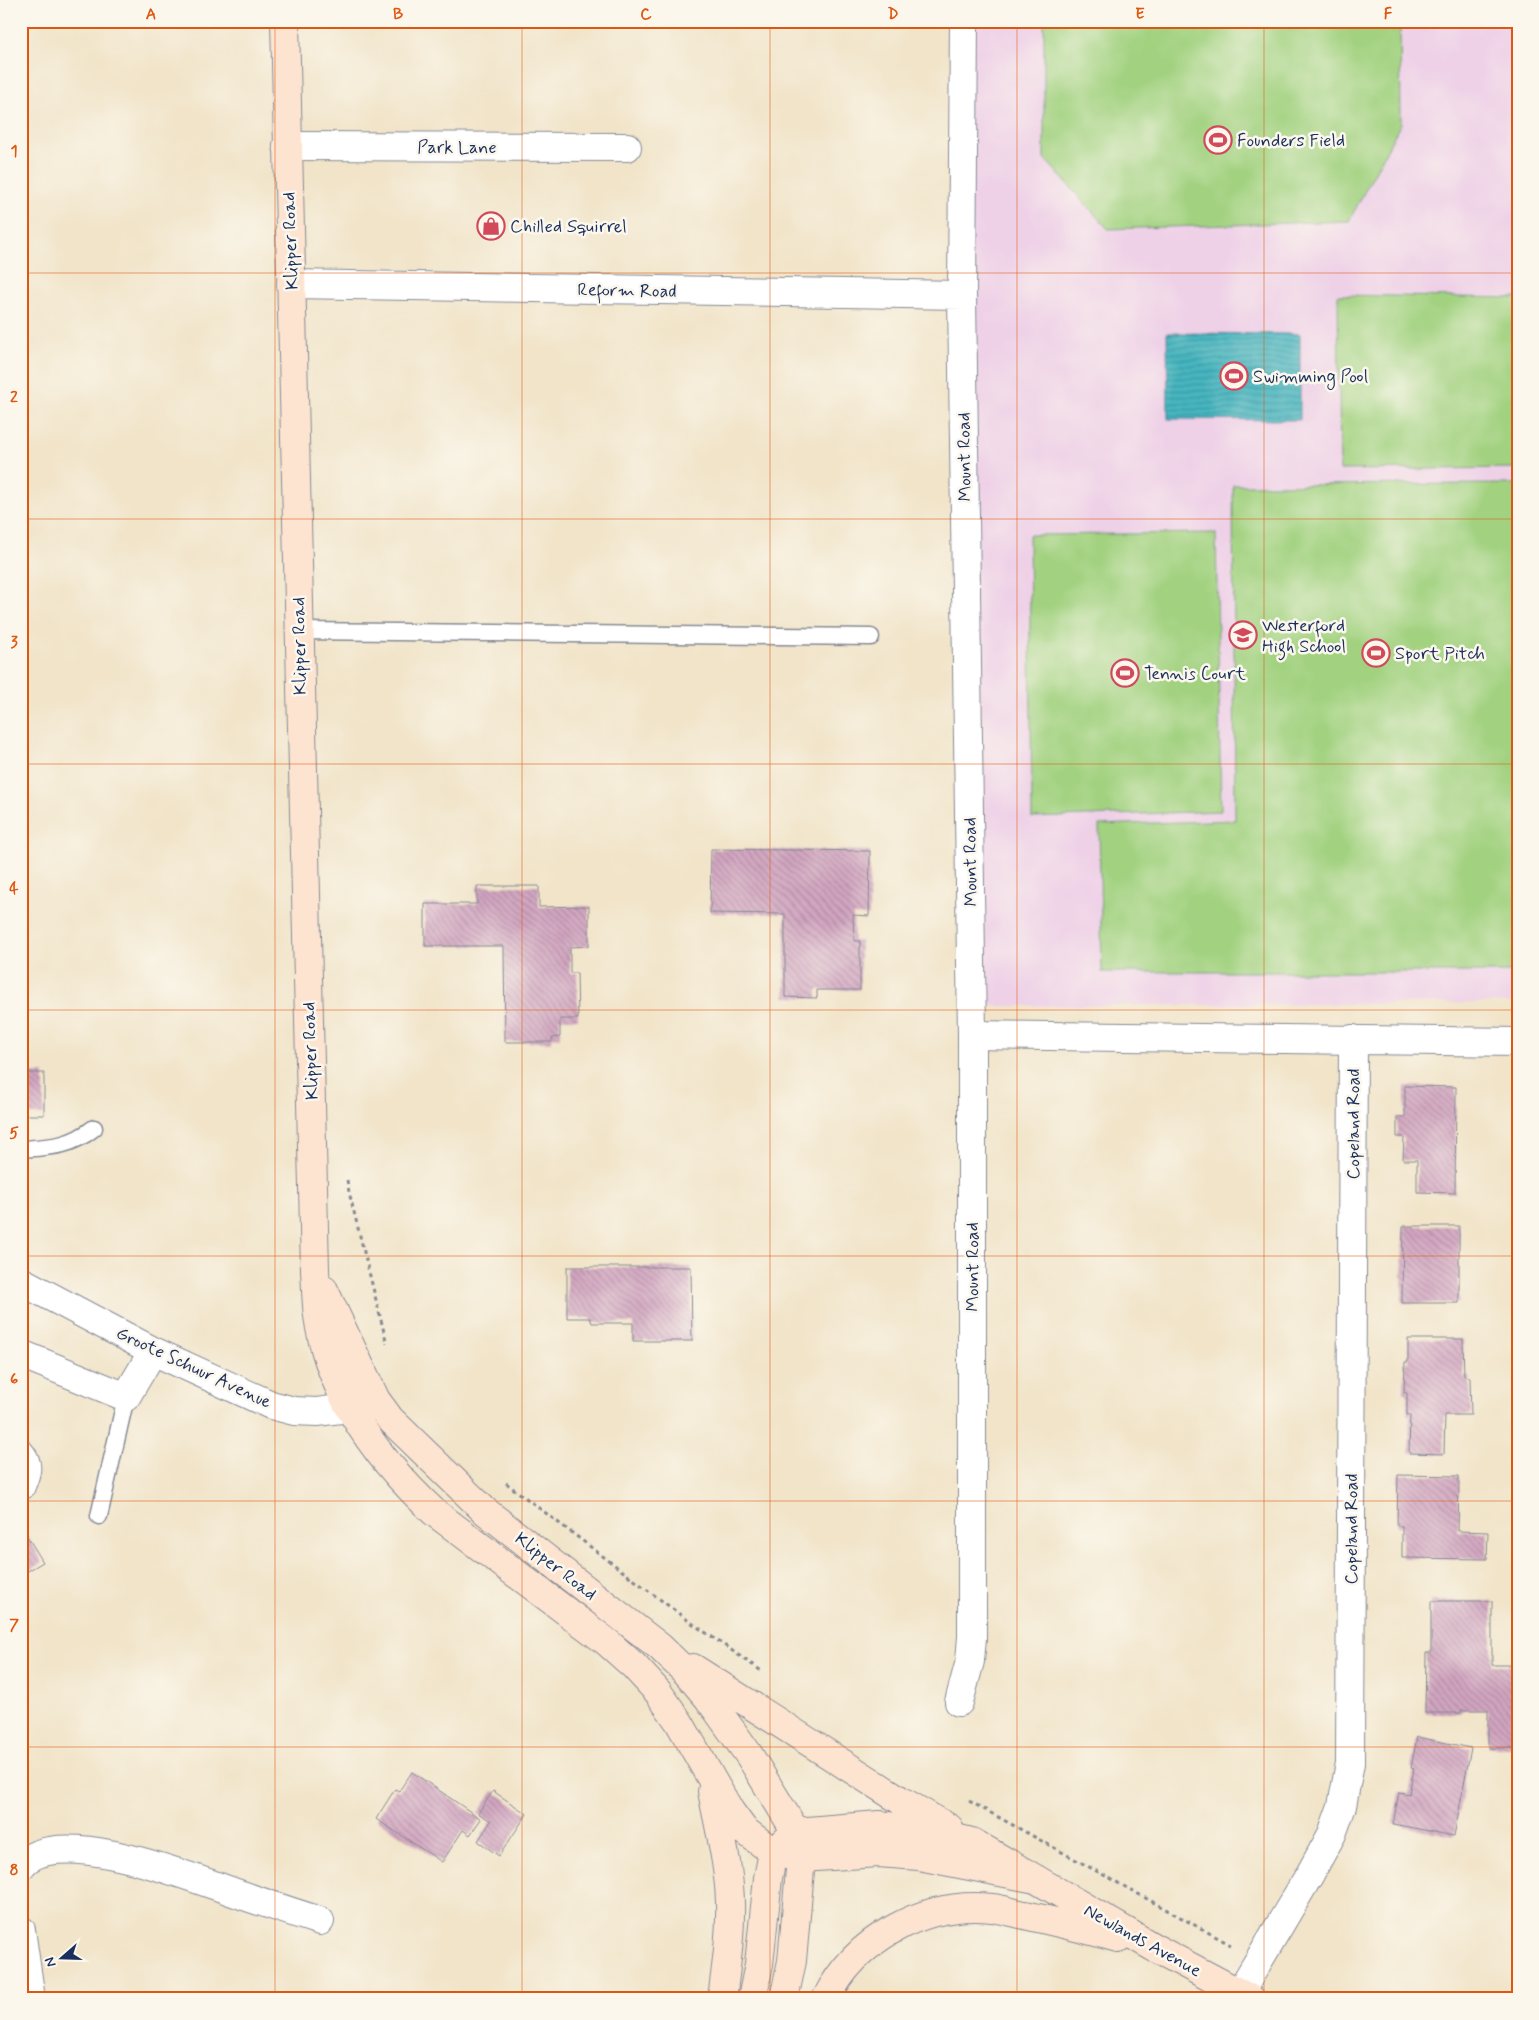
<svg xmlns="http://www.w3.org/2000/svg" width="1539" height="2020" viewBox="0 0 1539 2020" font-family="Mynerve,sans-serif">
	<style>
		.built { fill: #eed0e7 }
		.pitch { fill: #a2d280; stroke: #5e806f }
		.water { fill: url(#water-rules); stroke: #30728e }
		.building { fill: url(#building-back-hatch) }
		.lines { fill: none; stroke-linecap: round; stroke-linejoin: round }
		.service-casing { stroke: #868a94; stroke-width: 19 }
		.minor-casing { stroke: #868a94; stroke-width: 30 }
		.secondary-casing { stroke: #868a94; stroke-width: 30 }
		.path { stroke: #868a94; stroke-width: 3; stroke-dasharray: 4 4; stroke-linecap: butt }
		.service { stroke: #fff; stroke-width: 16 }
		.minor { stroke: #fff; stroke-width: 28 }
		.secondary { stroke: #fde4d1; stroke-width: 28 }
		.grid { fill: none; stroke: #de5710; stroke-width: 1; stroke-opacity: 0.55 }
		.labels { text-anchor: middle; stroke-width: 5; stroke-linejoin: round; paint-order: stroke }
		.poi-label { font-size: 18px; fill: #1b2f5e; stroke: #fbf7ec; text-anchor: start }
		.street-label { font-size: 18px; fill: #1b2f5e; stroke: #fbf7ec }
		.neatline { fill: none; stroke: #de5710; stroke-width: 2 }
		.grid-label { font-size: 16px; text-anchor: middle; font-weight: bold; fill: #de5710 }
	</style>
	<defs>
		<pattern id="water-rules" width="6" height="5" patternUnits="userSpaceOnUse" patternTransform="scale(1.25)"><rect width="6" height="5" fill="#46b5bf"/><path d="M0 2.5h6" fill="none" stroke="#3a949e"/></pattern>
		<pattern id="building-back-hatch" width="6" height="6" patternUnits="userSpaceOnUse" patternTransform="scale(1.25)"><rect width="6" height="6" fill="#d2a5c0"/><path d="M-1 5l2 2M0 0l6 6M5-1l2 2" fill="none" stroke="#aa879f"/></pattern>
	</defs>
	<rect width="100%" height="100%" fill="#fbf7ec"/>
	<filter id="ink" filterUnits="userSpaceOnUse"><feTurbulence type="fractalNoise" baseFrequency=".02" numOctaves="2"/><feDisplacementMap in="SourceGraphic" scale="10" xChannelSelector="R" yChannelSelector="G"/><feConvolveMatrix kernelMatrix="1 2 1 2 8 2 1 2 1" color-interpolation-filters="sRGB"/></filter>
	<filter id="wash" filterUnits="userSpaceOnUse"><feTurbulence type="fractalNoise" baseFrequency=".0096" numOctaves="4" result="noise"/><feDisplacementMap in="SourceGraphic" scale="20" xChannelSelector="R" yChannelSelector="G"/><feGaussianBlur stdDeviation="1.12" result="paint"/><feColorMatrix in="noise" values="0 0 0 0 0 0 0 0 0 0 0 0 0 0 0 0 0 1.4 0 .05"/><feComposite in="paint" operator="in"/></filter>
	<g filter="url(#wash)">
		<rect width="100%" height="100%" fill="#f1e4c9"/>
		<!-- built -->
		<path class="built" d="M961 21H1518V1003L993 1006 978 991Z"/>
		<!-- pitch -->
		<path class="pitch" d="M1044 21H1400L1401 123 1349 221 1108 229 1044 158Z
			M1338 295 1518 298V468L1340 470Z
			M1518 484V972H1102L1099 825 1235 820 1233 485Z
			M1216 533 1221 811 1032 818 1029 535Z"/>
		<!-- water -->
		<path class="water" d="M1167 333 1300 334V420L1168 419Z"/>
		<g id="blocks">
			<!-- building -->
			<path class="building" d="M711 849 870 851 869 916 853 915 854 941H860V990H817V998L785 997V914L710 913Z
				M477 886H539V907L589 906V946L570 947V973H577L578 1019H560V1037L552 1038V1042H505L504 946H425V904H477Z
				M21 1073H44V1115H21Z
				M1405 1086 1456 1087 1455 1193 1417 1192V1160H1403L1404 1137H1397V1117H1405Z
				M1403 1226H1459V1303H1402Z
				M567 1267H691L692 1341H633V1323H592L590 1318H567Z
				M1408 1339H1463L1464 1376 1470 1377 1471 1415H1445L1444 1454 1409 1453 1410 1415H1407V1393H1404L1405 1362H1408Z
				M1398 1475 1459 1476 1458 1531 1488 1532 1487 1559 1402 1558V1526H1397Z
				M21 1526 43 1562 21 1575Z
				M1431 1601H1492V1665H1518V1748H1488V1710H1461V1713H1425L1426 1653H1431Z
				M1417 1737 1471 1748 1454 1836 1393 1824 1399 1792 1409 1794 1414 1769 1411 1768Z
				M412 1772 481 1819 470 1835 463 1830 442 1862 376 1819 395 1789 399 1791Z
				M493 1791 527 1814 499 1856 478 1841 491 1821 478 1813Z"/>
		</g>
	</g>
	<g filter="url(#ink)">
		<use href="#blocks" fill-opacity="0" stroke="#868a94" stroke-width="1"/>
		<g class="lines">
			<!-- service casing -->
			<g class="service-casing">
				<path id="service" d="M299 631 871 637
					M21 1149C51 1147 70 1147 94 1128
					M99 1516 126 1397"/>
			</g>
			<!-- minor casing -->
			<g class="minor-casing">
				<path id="minor" d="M287 146 627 147
					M291 284 962 295
					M972 1035 1518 1042
					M21 1281 153 1351 271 1405 294 1411 317 1412 348 1408 372 1401
					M21 1354 126 1397 153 1351
					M21 1454C30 1465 26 1474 21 1486
					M959 1702 970 1661 972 1637V1035L962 295 964 21
					M21 1866C54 1822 193 1878 236 1893 264 1903 292 1912 320 1921
					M21 1930 31 1999
					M1240 1992 1310 1874 1332 1834 1342 1806 1350 1763 1353 1039"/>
			</g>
			<!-- secondary casing -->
			<g class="secondary-casing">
				<path id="secondary" d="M285 21 315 1270C316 1285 316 1301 318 1316 329 1394 377 1459 434 1512L607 1642 634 1666 658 1692 679 1722 730 1811 744 1830 773 1852 801 1858 878 1853 919 1856 1036 1879
					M324 1290 376 1400 390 1419 485 1511 660 1647 688 1674 709 1699 749 1755 796 1832 801 1858 792 1961 784 1999
					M693 1668 900 1800 949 1828
					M712 1791C719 1828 729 1865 730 1902 731 1935 726 1967 722 1999
					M796 1832 879 1825 927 1831 972 1842 1153 1947 1251 1999
					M752 1999 759 1964 768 1878 773 1852 786 1841
					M826 1999C856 1938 925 1901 992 1908 1003 1909 1014 1913 1025 1915 1056 1922 1087 1929 1118 1938"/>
			</g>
			<!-- path -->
			<path class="path" d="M347 1180 349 1192 387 1344
				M506 1483 686 1619 763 1672
				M969 1801 1231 1945"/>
			<!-- service -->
			<use href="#service" class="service"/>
			<!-- minor -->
			<use href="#minor" class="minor"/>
			<!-- secondary -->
			<use href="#secondary" class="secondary"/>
		</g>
	</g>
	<!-- grid -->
	<path class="grid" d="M275 21V1999M522 21V1999M770 21V1999M1017 21V1999M1264 21V1999M21 273H1518M21 519H1518M21 764H1518M21 1010H1518M21 1256H1518M21 1501H1518M21 1747H1518"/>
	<!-- icons -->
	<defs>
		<g id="stadium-ring" transform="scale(1.4375)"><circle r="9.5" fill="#fbf7ec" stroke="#d1495b" stroke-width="1.5"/><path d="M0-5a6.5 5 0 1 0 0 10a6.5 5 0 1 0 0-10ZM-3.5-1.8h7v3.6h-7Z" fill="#d1495b"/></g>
		<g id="shop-ring" transform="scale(1.4375)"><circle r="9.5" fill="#fbf7ec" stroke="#d1495b" stroke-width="1.5"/><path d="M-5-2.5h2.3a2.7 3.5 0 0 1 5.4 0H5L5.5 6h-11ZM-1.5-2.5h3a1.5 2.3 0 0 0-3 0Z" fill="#d1495b"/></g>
		<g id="school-ring" transform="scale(1.4375)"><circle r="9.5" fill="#fbf7ec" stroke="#d1495b" stroke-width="1.5"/><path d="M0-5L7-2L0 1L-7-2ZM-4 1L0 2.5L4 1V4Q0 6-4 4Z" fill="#d1495b"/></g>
	</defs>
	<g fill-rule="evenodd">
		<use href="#stadium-ring" x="1218" y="140"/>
		<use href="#shop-ring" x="491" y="226"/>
		<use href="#stadium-ring" x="1234" y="376"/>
		<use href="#school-ring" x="1243" y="635"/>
		<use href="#stadium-ring" x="1376" y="653"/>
		<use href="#stadium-ring" x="1125" y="673"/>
	</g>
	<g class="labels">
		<!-- poi labels -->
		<g class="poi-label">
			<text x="1237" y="146">Founders Field</text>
			<text x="510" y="232">Chilled Squirrel</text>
			<text x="1253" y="382">Swimming Pool</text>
			<text x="1262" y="631">Westerford<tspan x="1262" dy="21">High School</tspan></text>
			<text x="1395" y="659">Sport Pitch</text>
			<text x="1144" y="679">Tennis Court</text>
		</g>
		<!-- street labels -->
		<g class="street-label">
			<text x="457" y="153">Park Lane</text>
			<text transform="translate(290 241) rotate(-92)" y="6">Klipper Road</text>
			<text transform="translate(627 290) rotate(1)" y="6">Reform Road</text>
			<text transform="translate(964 457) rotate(-91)" y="6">Mount Road</text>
			<text transform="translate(299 646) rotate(-91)" y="6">Klipper Road</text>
			<text transform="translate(970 862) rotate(-91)" y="6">Mount Road</text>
			<text transform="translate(310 1051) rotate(-92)" y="6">Klipper Road</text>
			<text transform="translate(1353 1124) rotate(-90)" y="6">Copeland Road</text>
			<text transform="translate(972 1267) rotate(-90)" y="6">Mount Road</text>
			<text transform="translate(194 1367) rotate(25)" y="6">Groote Schuur Avenue</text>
			<text transform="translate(1351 1529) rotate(-90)" y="6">Copeland Road</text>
			<text transform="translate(556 1566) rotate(38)" y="6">Klipper Road</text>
			<text transform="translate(1143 1940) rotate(29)" y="6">Newlands Avenue</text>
		</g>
	</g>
	<!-- margin -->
	<rect width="1539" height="2020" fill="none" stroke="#fbf7ec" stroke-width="55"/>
	<!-- north arrow -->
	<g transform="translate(62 1958) rotate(250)" stroke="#fbf7ec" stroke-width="4" paint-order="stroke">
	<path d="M0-4L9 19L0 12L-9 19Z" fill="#1b2f5e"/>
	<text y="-8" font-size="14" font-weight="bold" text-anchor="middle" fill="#1b2f5e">N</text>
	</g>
	<rect x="28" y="28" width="1484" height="1964" class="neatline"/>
	<g class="grid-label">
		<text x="151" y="19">A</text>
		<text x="398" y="19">B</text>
		<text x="646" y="19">C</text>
		<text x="893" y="19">D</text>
		<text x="1140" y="19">E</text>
		<text x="1388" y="19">F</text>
		<text x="14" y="156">1</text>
		<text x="14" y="402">2</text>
		<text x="14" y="647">3</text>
		<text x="14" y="893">4</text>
		<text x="14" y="1138">5</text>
		<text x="14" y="1384">6</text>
		<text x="14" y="1630">7</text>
		<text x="14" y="1875">8</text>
	</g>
</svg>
